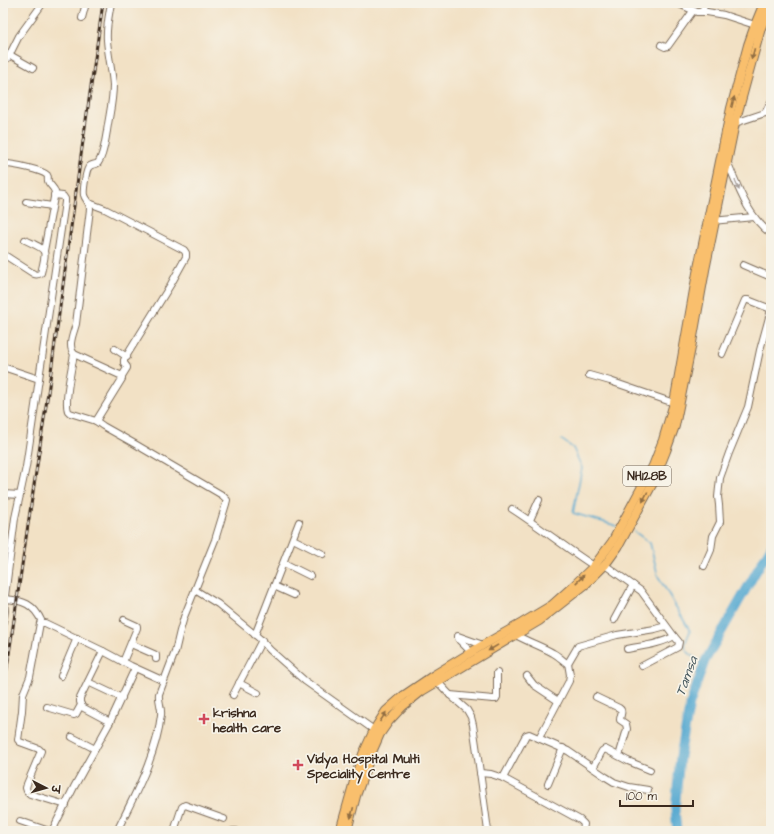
<svg xmlns="http://www.w3.org/2000/svg" width="774" height="834" font-family="'Architects Daughter','Playpen Sans Deva',sans-serif">
	<rect width="100%" height="100%" fill="#f7f3e8"/>
	<filter id="ink" filterUnits="userSpaceOnUse"><feTurbulence type="fractalNoise" baseFrequency=".025" numOctaves="2"/><feDisplacementMap in="SourceGraphic" scale="8" xChannelSelector="R" yChannelSelector="G"/><feConvolveMatrix kernelMatrix="1 2 1 2 8 2 1 2 1" color-interpolation-filters="sRGB"/></filter>
	<filter id="wash" filterUnits="userSpaceOnUse"><feTurbulence type="fractalNoise" baseFrequency=".012" numOctaves="4" result="noise"/><feDisplacementMap in="SourceGraphic" scale="16" xChannelSelector="R" yChannelSelector="G"/><feGaussianBlur stdDeviation="0.9" result="paint"/><feColorMatrix in="noise" values="0 0 0 0 0 0 0 0 0 0 0 0 0 0 0 0 0 1.4 0 .05"/><feComposite in="paint" operator="in"/></filter>
	<g filter="url(#wash)">
		<rect width="100%" height="100%" fill="#f2e1c5"/>
		<g fill="none" stroke-linecap="round" stroke-linejoin="round">
			<g stroke="#54a8d0" stroke-width="1.5">
				<polyline points="562,440 573,448 582,468 573,513 617,526"/>
				<polyline points="635,532 650,543 658,576 690,631 685,644 686,650 703,666"/>
			</g>
			<polyline stroke="#54a8d0" stroke-width="9" points="677,831 675,810 680,756 690,704 705,661 771,546"/>
		</g>
	</g>
	<g filter="url(#ink)">
		<g fill="none" stroke-linecap="round" stroke-linejoin="round">
			<g stroke="#7b6a58" stroke-width="8">
				<g id="minor">
					<polyline points="677,3 697,12 707,12 724,15 755,25"/>
					<polyline points="702,12 705,3"/>
					<polyline points="82,18 86,3"/>
					<polyline points="661,45 665,47 668,46 693,11"/>
					<polyline points="10,55 33,68"/>
					<polyline points="3,58 8,58 19,36 43,3"/>
					<polyline points="765,113 771,102"/>
					<polyline points="735,123 771,111"/>
					<path d="M727 161C739 189 747 215 771 234"/>
					<path d="M6 164C13 164 42 170 47 175 49 178 47 177 48 181 49 185 54 187 55 192L44 251"/>
					<polyline points="26,202 52,206"/>
					<polyline points="89,203 105,209 184,250 186,253 186,257 171,284 124,360 124,363 127,367 127,368 122,376"/>
					<polyline points="712,221 754,217"/>
					<path d="M3 254 34 274C37 275 38 275 41 273 47 248 48 251 25 240"/>
					<polyline points="743,265 771,277"/>
					<polyline points="115,349 127,357"/>
					<path d="M74 354C72 367 64 401 68 411L70 413 96 421 103 426 135 444 222 495 227 500 226 504 215 540 184 617 180 631 175 652 159 694C158 701 162 708 161 715 156 757 135 794 117 831"/>
					<polyline points="722,354 745,300 748,300 771,309"/>
					<polyline points="3,367 39,379"/>
					<polyline points="589,375 610,381 674,403"/>
					<path d="M96 421 122 379V376L74 354C67 346 74 332 76 324L90 209C90 202 85 200 84 195 83 191 86 169 89 167 91 164 95 165 98 163 104 155 105 141 107 131 109 116 113 101 113 85 112 70 108 55 107 40 106 27 109 15 111 3"/>
					<polyline points="3,494 20,495"/>
					<path d="M512 509C540 527 566 548 594 566"/>
					<polyline points="530,520 539,500"/>
					<polyline points="293,539 323,554"/>
					<polyline points="284,563 310,576"/>
					<path d="M605 565 641 591 674 636C662 644 642 646 627 649"/>
					<polyline points="704,566 711,550 713,536 720,522 719,505 718,497 720,478 729,453 743,419 748,407 760,350 771,310"/>
					<polyline points="274,586 294,595"/>
					<polyline points="195,590 218,604 259,638 270,650 305,681 374,730"/>
					<path d="M4 599C23 600 34 604 42 622"/>
					<polyline points="3,602 5,596 15,518 20,495 26,467 65,202 65,199 63,196 54,195"/>
					<polyline points="614,620 633,585"/>
					<polyline points="3,622 5,611 4,601"/>
					<polyline points="255,635 299,522"/>
					<path d="M516 635C528 642 541 646 553 653 559 656 563 661 568 664"/>
					<polyline points="131,644 156,655 156,659"/>
					<polyline points="103,651 80,698 80,702 82,707 110,722"/>
					<polyline points="471,652 460,641 458,638 458,636 483,645"/>
					<polyline points="123,662 137,628 137,626 124,620"/>
					<polyline points="642,666 678,647 679,642 674,636"/>
					<polyline points="61,676 77,638"/>
					<polyline points="527,676 534,685 558,701"/>
					<polyline points="435,679 450,695 467,710 471,717 473,725 481,779 488,831"/>
					<polyline points="88,682 122,698"/>
					<polyline points="239,683 258,693"/>
					<polyline points="233,695 262,640"/>
					<polyline points="450,695 493,699 496,699 497,697 497,673"/>
					<path d="M596 697 619 708C624 711 620 715 620 720L626 724 627 729 619 756"/>
					<polyline points="47,707 74,715 76,714 81,705"/>
					<polyline points="72,737 95,749"/>
					<polyline points="539,738 569,681 570,675 568,663 578,646 617,635 655,629 666,626"/>
					<polyline points="593,768 602,751 605,749 628,761 650,770"/>
					<polyline points="480,773 491,774 503,778 580,820 584,824 583,831"/>
					<polyline points="503,778 525,737 526,735 529,734 568,751 606,777 614,782 629,787 648,790"/>
					<polyline points="548,784 563,748"/>
					<polyline points="66,805 30,794 27,791 26,788 27,784 41,751 39,749 20,742 18,740 22,711 23,694 30,677 40,623 45,623 103,651 131,666 164,681"/>
					<polyline points="20,821 49,831"/>
					<polyline points="52,831 74,787 110,722 135,668"/>
					<polyline points="174,831 182,807 185,805 224,819"/>
					<polyline points="233,831 236,831"/>
				</g>
			</g>
			<g stroke="#7b6a58" stroke-width="10">
				<g id="highway">
					<polyline points="340,831 355,778 363,754 374,730 386,711 403,696 434,675 483,645 522,623 552,605 571,588 594,566 612,542 653,466 663,440 674,403 697,273 731,108 748,45 755,25 764,3"/>
					<polyline points="347,831 356,796 372,752 380,734 389,721 402,707 422,691 539,621 586,584 605,565 618,547 654,481 666,451 675,426 691,348 705,270 735,123 761,28 771,4"/>
				</g>
			</g>
			<use href="#minor" stroke="#fff" stroke-width="6"/>
			<use href="#highway" stroke="#f9bf6d" stroke-width="8"/>
			<g stroke="#3b2a1e" stroke-width="3">
				<polyline id="rail" points="3,695 26,538 49,386 82,148 103,3"/>
			</g>
			<use href="#rail" stroke="#f7f3e8" stroke-width="1.5" stroke-dasharray="4.5" stroke-linecap="butt"/>
		</g>
		<defs><path id="oneway-solid" d="M-6-.8H1V-3.2L6.5 0L1 3.2V.8H-6Z"/></defs>
		<g fill="#906d42">
			<use href="#oneway-solid" transform="translate(753 54) rotate(105)"/>
			<use href="#oneway-solid" transform="translate(733 102) rotate(-76)"/>
			<use href="#oneway-solid" transform="translate(645 497) rotate(117)"/>
			<use href="#oneway-solid" transform="translate(580 579) rotate(-44)"/>
			<use href="#oneway-solid" transform="translate(493 648) rotate(149)"/>
			<use href="#oneway-solid" transform="translate(383 717) rotate(-56)"/>
			<use href="#oneway-solid" transform="translate(352 813) rotate(104)"/>
		</g>
		<use fill="#a79f9a" href="#oneway-solid" transform="translate(737 185) rotate(67)"/>
	</g>
	<g fill="#d1495b" stroke="#f7f3e8" stroke-width="1.5">
		<path d="M202 713h4v4h4v4h-4v4h-4v-4h-4v-4h4z"/>
		<path d="M296 759h4v4h4v4h-4v4h-4v-4h-4v-4h4z"/>
	</g>
	<g text-anchor="middle" stroke-width="3.5" stroke-linejoin="round" paint-order="stroke">
		<rect fill="#f7f3e8" stroke="#73665b" stroke-width="1" x="623" y="466" width="48" height="20" rx="3"/>
		<g font-size="12" font-weight="bold" fill="#3b2a1e">
			<text x="647" y="480">NH128B</text>
		</g>
		<g font-size="13" font-weight="bold" fill="#3b2a1e" stroke="#f7f3e8" text-anchor="start">
			<text x="213" y="717">krishna<tspan x="213" dy="15">health care</tspan></text>
			<text x="307" y="763">Vidya Hospital Multi<tspan x="307" dy="15">Speciality Centre</tspan></text>
		</g>
		<g font-size="14" font-style="italic" fill="#44565c" stroke="#f7f3e8">
			<text transform="translate(686 676) rotate(-70)" y="5">Tamsa</text>
		</g>
	</g>
	<rect width="774" height="834" fill="none" stroke="#f7f3e8" stroke-width="16"/>
	<g transform="translate(46 788) rotate(96)" stroke="#f7f3e8" stroke-width="3" paint-order="stroke">
	<path d="M0-3L7 15L0 10L-7 15Z" fill="#3b2a1e"/>
	<text y="-6" font-size="11" font-weight="bold" text-anchor="middle" fill="#3b2a1e">उ</text>
	</g>
	<path d="M620 800v6h73v-6" fill="none" stroke="#3b2a1e" stroke-width="2"/>
	<text x="626" y="800" font-size="12" fill="#3b2a1e" stroke="#f7f3e8" stroke-width="3" paint-order="stroke">100 m</text>
</svg>
